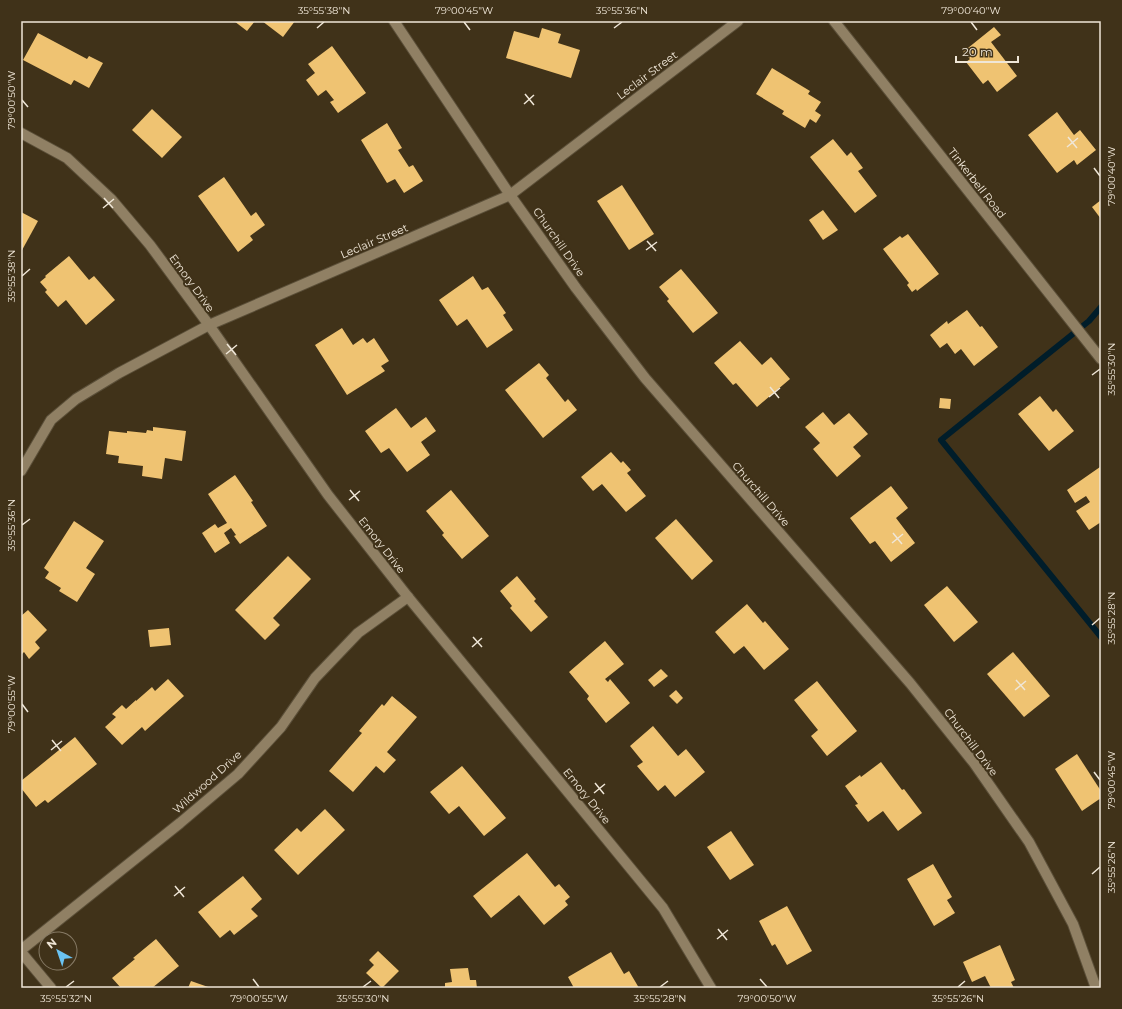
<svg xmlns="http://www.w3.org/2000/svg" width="1122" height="1009" font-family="Montserrat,sans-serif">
	<rect width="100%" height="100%" fill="#403219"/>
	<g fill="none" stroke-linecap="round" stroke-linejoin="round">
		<polyline stroke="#001d2a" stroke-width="6" points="1101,307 1089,321 941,440 1101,637"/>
	</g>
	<g fill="#efc372">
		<polygon points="234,21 255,21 247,31"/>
		<polygon points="262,21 295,21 283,37"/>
		<polygon points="994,27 1001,35 991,42 1017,76 997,92 988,80 983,84 966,62 970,59 963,52"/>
		<polygon points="542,28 561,34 558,43 580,50 571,78 506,58 514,31 539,38"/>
		<polygon points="38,33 87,59 89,56 103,63 89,88 74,80 71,85 23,60"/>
		<polygon points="332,46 366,93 338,113 330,102 334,100 326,90 318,96 306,80 315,73 308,64"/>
		<polygon points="772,68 810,91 808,94 821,102 815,111 821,115 816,123 810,119 805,128 782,114 784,111 756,94"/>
		<polygon points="152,109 182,137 162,158 132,130"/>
		<polygon points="1057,112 1074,135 1080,130 1096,150 1077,165 1074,160 1057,173 1028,135"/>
		<polygon points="387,123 402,148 398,150 409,167 413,165 423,181 404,193 395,179 387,183 361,140"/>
		<polygon points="833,139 847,156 851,152 863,168 858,171 877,196 855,213 810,157"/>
		<polygon points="224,177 251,216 256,212 265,225 250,236 253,240 238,252 198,196"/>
		<polygon points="622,185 654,234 629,250 597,201"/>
		<polygon points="1101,200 1101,219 1092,207"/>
		<polygon points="823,210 838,230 823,240 809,220"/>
		<polygon points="21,212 38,221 21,252"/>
		<polygon points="908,234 939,274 917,291 916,289 912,292 907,285 909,283 883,249 900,236 902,238"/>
		<polygon points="69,256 89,280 94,276 115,300 86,325 66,300 58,307 45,292 47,290 40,282 46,277 45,276"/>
		<polygon points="681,269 718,313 693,333 667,301 669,299 659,287"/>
		<polygon points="473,276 482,290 488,287 506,313 503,315 513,330 487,348 467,319 457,326 439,300"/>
		<polygon points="967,310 980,327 982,326 998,347 974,366 961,349 955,354 947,343 940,348 930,335 947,321 948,324"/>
		<polygon points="342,328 353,345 363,338 367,343 374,338 389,361 381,366 385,371 347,395 315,345"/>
		<polygon points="740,341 762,365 771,357 790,379 757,407 736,383 733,385 714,363"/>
		<polygon points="539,363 549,375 546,378 565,402 568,399 577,410 543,438 505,390"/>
		<polygon points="1040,396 1053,412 1056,409 1074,431 1049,451 1018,414"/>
		<polygon points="940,398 951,399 950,409 939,408"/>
		<polygon points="396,408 411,428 426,417 436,431 421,442 430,455 407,472 389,448 381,453 365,431"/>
		<polygon points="823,412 834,425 849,413 868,434 853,447 861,456 837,477 813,449 820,443 805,427"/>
		<polygon points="153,427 186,431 182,461 165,458 162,479 142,476 143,466 118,463 119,456 106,454 109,431 127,433 127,431 146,433 147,430 153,431"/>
		<polygon points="611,452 621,463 623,461 631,470 627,473 646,496 626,512 602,484 593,491 581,477"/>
		<polygon points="1100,467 1101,522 1089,530 1076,511 1090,502 1086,496 1075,503 1067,490"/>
		<polygon points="235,475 253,501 251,502 267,526 240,544 234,536 236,535 231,528 224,533 230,543 215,553 202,533 215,524 218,528 227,523 208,494"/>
		<polygon points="891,486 908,508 896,518 915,543 891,562 875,541 870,544 850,518"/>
		<polygon points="451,490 489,536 462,559 442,535 444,533 426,511"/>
		<polygon points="676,519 713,561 692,580 655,538"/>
		<polygon points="74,521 104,541 86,568 95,574 77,602 59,591 61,588 45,578 49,572 44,568"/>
		<polygon points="288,556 311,579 273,618 280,625 265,640 235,610"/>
		<polygon points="517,576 536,599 534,601 548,617 531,632 510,608 512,606 500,591"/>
		<polygon points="947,586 978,622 954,642 924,605"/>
		<polygon points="747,604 763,623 765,621 789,649 764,670 744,646 734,654 715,632"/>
		<polygon points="28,610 47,630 35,642 40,648 29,659 24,652 21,655 21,616"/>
		<polygon points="169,628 171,645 150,647 148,630"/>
		<polygon points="605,641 624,664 605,679 608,682 610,679 630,703 606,723 587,699 589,696 569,672"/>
		<polygon points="1013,652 1050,696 1024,717 987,674"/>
		<polygon points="661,669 668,676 654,687 648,680"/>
		<polygon points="168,679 184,696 145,731 142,727 122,745 105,727 116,717 112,714 122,705 126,709 136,700 136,701 152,687 155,691"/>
		<polygon points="817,681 857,731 827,756 811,736 818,730 794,700"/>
		<polygon points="676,690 683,698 677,704 669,696"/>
		<polygon points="392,696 417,717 387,752 396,760 384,773 376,766 353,792 329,771 362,733 359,731 382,704 384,706"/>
		<polygon points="653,726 678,756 686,749 705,772 675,797 665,785 658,791 637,766 643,762 630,746"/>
		<polygon points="75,737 97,764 48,803 45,800 36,807 21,788 21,781"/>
		<polygon points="1077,754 1101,791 1101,798 1082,811 1055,769"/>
		<polygon points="881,762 902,790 904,789 922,813 898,831 883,811 868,822 855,805 858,804 845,786 860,775 861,777"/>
		<polygon points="462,766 506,818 484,836 459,806 449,814 430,792"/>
		<polygon points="325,809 345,830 298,875 274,850 297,828 301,832"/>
		<polygon points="731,831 754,865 730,880 707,847"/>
		<polygon points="527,853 555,887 559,884 570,897 565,901 568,905 544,925 519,895 491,918 473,896"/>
		<polygon points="933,864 952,897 947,900 955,913 934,926 907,879"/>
		<polygon points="243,876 262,899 251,909 258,916 234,935 230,930 220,938 198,912"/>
		<polygon points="787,906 812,951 787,965 775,944 772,946 759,921"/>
		<polygon points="156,939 179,966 152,988 121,988 112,978 135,959 133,958"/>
		<polygon points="1000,945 1015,980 1011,982 1014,988 991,988 985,976 972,982 963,962"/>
		<polygon points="378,951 399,971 382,988 366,973 374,965 369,960"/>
		<polygon points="611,952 624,974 629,971 639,988 574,988 568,977"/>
		<polygon points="468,968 470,980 476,980 477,988 445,988 445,983 452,982 450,969"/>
		<polygon points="191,981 211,988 188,988"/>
	</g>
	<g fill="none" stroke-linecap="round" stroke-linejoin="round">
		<g stroke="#5b4f39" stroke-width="12">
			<g id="minor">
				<polyline points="394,21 510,195 576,288 645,378 910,683 974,763 1029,842 1073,924 1096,988"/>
				<polyline points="834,21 1101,359"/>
				<polyline points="21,133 67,158 112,200 150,245 209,325 328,495 408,597 663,908 711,988"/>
				<polyline points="21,471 51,420 76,399 119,373 209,325 510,195 738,21"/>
				<polyline points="21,950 180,823 238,774 281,727 315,678 358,633 408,597"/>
				<polyline points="21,952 51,988"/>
			</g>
		</g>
		<use href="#minor" stroke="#908064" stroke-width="10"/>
	</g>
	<path fill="none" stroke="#efe6d7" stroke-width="1.5" d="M464 22 470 30M971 22 977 30M317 28 324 22M614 28 622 22M525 94 534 105M22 100 28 107M524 104 534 95M1068 137 1077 148M1067 147 1078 138M1094 168 1100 176M104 198 113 208M103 208 114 199M647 241 656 251M646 250 657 242M22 276 30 269M227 344 236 355M226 354 237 345M1092 375 1100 369M770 387 779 398M769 397 780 388M350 490 359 501M349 500 360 491M22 525 30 519M893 533 902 544M892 543 903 534M1092 625 1100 618M473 637 482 647M472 647 482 638M1016 680 1025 690M1015 690 1026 681M22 704 28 712M52 740 61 751M51 750 62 741M1094 772 1100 780M595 783 604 794M594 793 605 784M1092 874 1100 867M175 886 184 897M174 896 185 887M718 929 727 940M717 939 728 930M253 979 259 987M760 979 767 987M66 987 74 981M363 987 371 981M660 987 668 981M958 987 965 981"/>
	<g text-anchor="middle" stroke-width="4" stroke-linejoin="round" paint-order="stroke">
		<g font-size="11" fill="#efe6d7" stroke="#403219">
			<text transform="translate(647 75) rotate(-37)" y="4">Leclair Street</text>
			<text transform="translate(977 183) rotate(52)" y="4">Tinkerbell Road</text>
			<text transform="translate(374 241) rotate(-23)" y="4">Leclair Street</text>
			<text transform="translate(559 242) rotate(55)" y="4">Churchill Drive</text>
			<text transform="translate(192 283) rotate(54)" y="4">Emory Drive</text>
			<text transform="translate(761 494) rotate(49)" y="4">Churchill Drive</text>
			<text transform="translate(382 545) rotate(52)" y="4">Emory Drive</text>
			<text transform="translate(971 742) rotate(53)" y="4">Churchill Drive</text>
			<text transform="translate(207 782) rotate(-42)" y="4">Wildwood Drive</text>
			<text transform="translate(587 796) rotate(51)" y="4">Emory Drive</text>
		</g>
	</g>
	<rect width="1122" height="1009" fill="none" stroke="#403219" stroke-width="44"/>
	<g transform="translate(58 951) rotate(320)"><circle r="19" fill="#403219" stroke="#867a65"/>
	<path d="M0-3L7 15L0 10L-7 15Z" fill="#6ac3f2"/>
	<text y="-6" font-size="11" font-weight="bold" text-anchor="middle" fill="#efe6d7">N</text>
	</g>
	<path d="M956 56v6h62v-6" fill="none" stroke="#efe6d7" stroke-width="2"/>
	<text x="962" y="56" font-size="12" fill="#efe6d7" stroke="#403219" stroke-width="3" paint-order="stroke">20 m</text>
	<rect x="22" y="22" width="1078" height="965" fill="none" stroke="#efe6d7" stroke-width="1.5"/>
	<g font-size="10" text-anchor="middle" fill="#efe6d7">
		<text x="324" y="14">35°55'38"N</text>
		<text x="464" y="14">79°00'45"W</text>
		<text x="622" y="14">35°55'36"N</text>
		<text x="971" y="14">79°00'40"W</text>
		<text transform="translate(11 100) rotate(-90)" y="4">79°00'50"W</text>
		<text transform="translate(1111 176) rotate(-90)" y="4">79°00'40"W</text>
		<text transform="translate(11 276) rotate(-90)" y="4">35°55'38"N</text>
		<text transform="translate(1111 369) rotate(-90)" y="4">35°55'30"N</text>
		<text transform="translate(11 525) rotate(-90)" y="4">35°55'36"N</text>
		<text transform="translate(1111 618) rotate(-90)" y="4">35°55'28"N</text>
		<text transform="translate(11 704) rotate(-90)" y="4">79°00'55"W</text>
		<text transform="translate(1111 780) rotate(-90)" y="4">79°00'45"W</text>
		<text transform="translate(1111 867) rotate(-90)" y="4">35°55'26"N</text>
		<text x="66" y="1002">35°55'32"N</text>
		<text x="259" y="1002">79°00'55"W</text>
		<text x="363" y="1002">35°55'30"N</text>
		<text x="660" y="1002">35°55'28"N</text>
		<text x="767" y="1002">79°00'50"W</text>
		<text x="958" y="1002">35°55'26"N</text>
	</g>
</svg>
